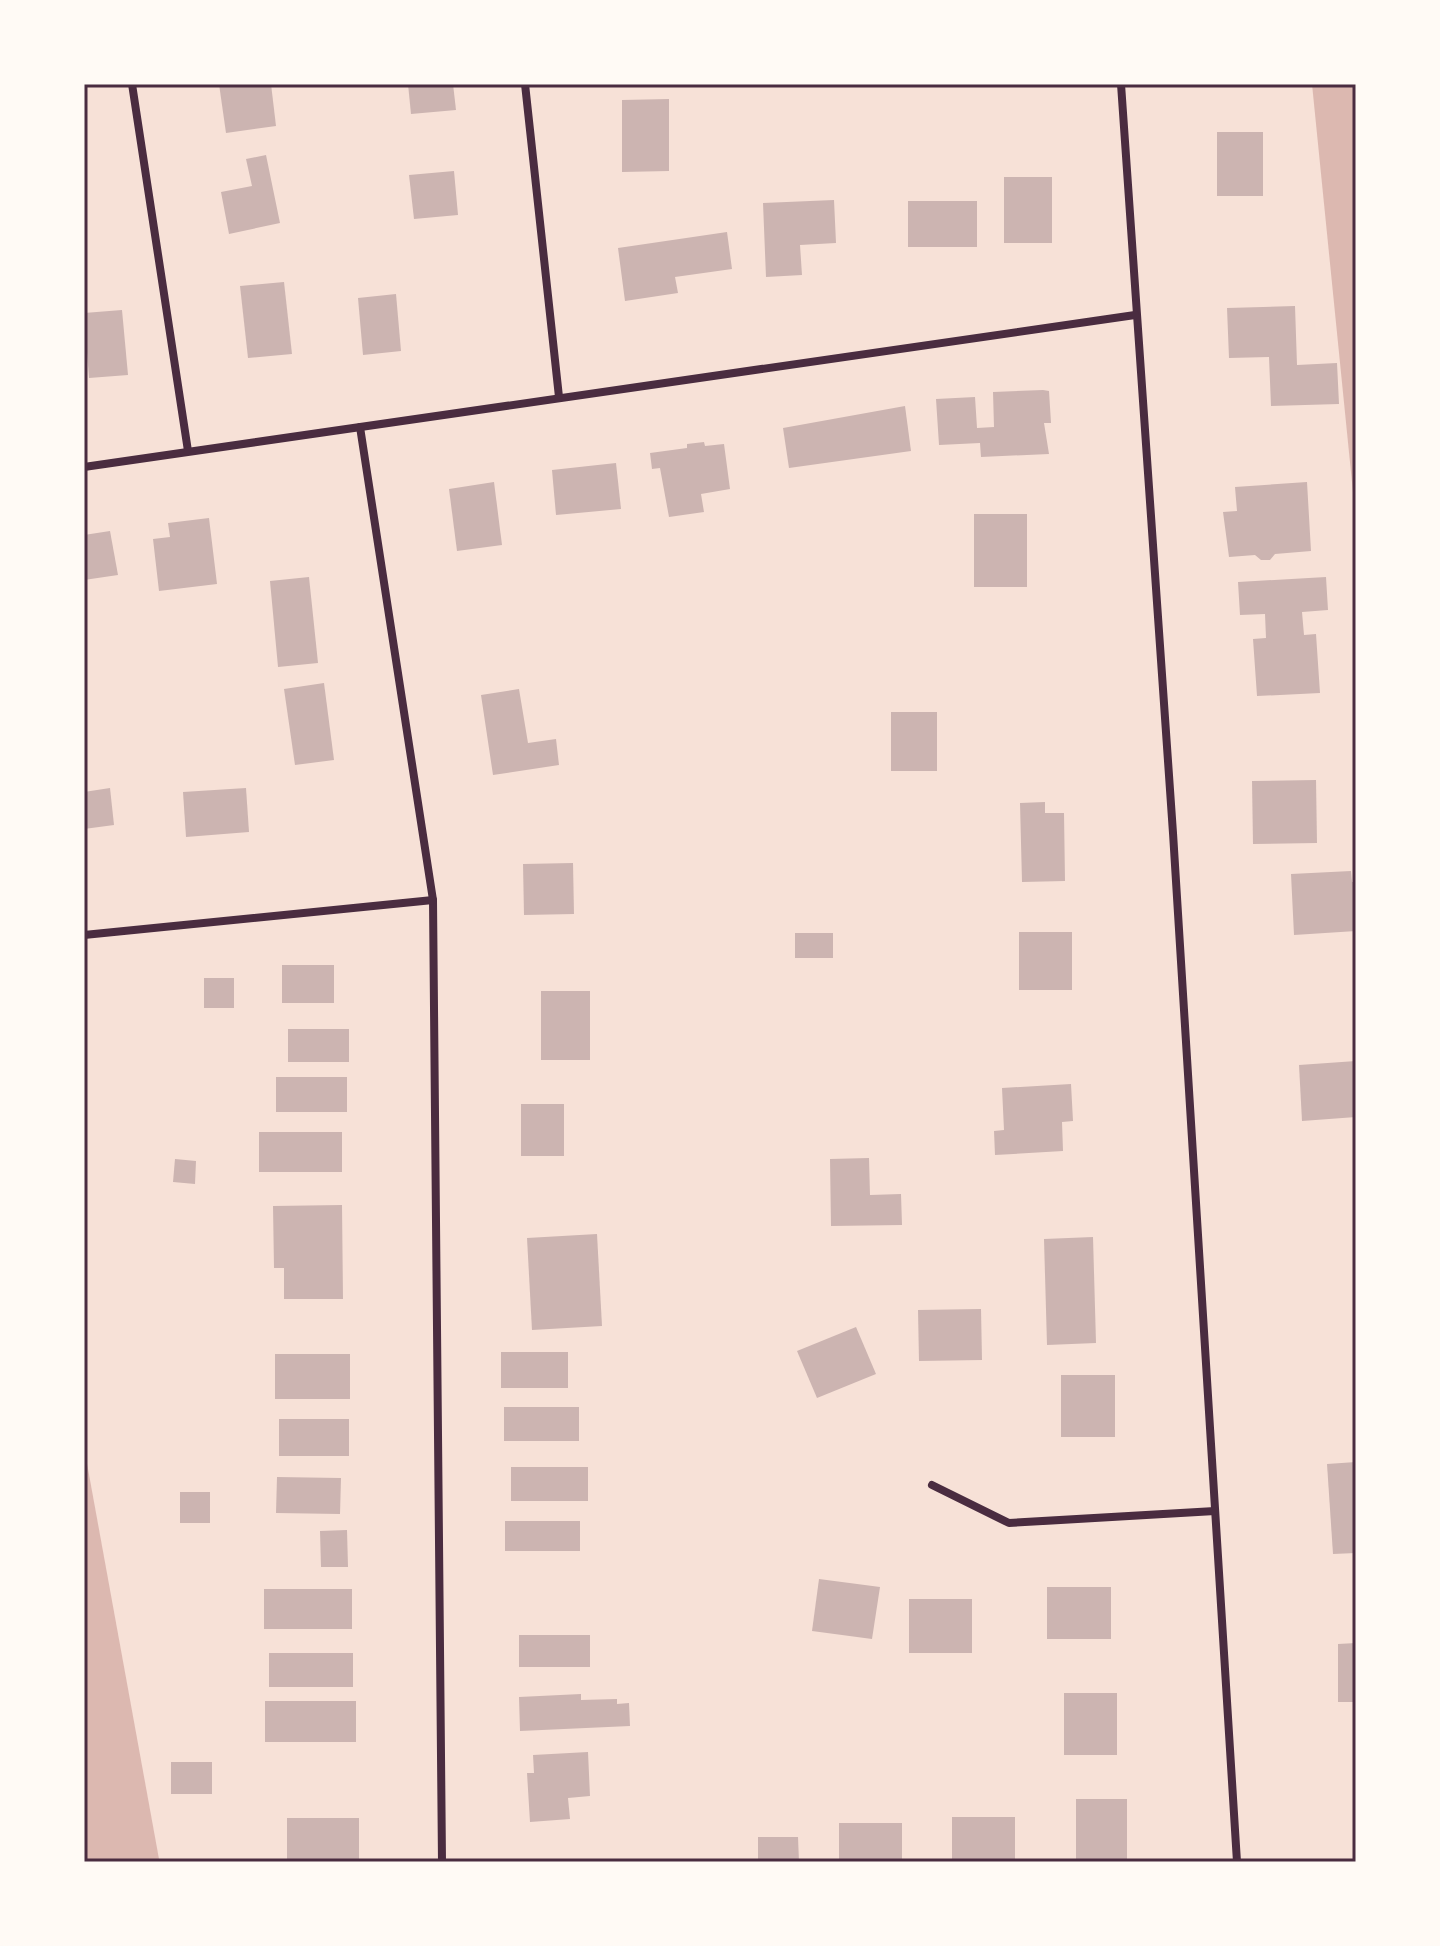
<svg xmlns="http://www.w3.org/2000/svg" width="1440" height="1946" font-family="'Work Sans',sans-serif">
	<rect width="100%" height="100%" fill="#f7e1d7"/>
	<g fill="#dcb8b0">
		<polygon points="1312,84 1356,84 1356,522 1313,94"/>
		<polygon points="84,1447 159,1859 158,1862 84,1862"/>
	</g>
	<g fill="#ccb4b1">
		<polygon points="219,84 271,84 276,126 226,133"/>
		<polygon points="408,84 453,84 456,110 411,114"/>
		<polygon points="669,99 669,171 622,172 622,100"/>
		<rect x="1217" y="132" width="46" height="64"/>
		<polygon points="266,155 280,223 229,234 221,192 252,186 246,159"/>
		<polygon points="454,171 458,215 414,219 409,175"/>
		<rect x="1004" y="177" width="48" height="66"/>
		<polygon points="834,200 836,243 800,245 802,275 766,277 763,203"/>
		<rect x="908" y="201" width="69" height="46"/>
		<polygon points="727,232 732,269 675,277 678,293 625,301 618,248"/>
		<polygon points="284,282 292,354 248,358 240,286"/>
		<polygon points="396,294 401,351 363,355 358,298"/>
		<polygon points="1295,306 1297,365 1337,363 1339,404 1271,406 1269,357 1229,358 1227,308"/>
		<polygon points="122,310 128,375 89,378 84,313"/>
		<polygon points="1043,390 1049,391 1051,423 1044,423 1049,454 981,457 980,443 939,445 936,399 975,397 977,428 994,427 993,392"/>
		<polygon points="905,406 911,451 789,468 783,428"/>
		<polygon points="704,442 705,446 724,444 730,489 701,494 704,512 669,517 660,468 652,469 650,453 687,448 687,444"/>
		<polygon points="616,463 621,509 556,515 552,470"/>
		<polygon points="494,482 502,545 457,551 449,489"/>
		<polygon points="1307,482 1311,551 1275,554 1270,560 1261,560 1255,555 1229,557 1223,512 1237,511 1235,487"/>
		<rect x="974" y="514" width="53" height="73"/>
		<polygon points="209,518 217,584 159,591 153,539 170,537 168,523"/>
		<polygon points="110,531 118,575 84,580 84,535"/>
		<polygon points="309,577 318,663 278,667 270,581"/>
		<polygon points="1326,577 1328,610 1302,612 1304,635 1316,634 1320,693 1257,696 1253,639 1266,638 1265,614 1240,615 1238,582"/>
		<polygon points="324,683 334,760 295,765 284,689"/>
		<polygon points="519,689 528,743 556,739 559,765 493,775 481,695"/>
		<rect x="891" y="712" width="46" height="59"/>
		<polygon points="1316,780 1317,843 1253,844 1252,781"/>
		<polygon points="110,788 114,825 84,829 84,792"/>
		<polygon points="246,788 249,832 186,837 183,792"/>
		<polygon points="1045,802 1045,813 1064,813 1065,881 1022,882 1020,803"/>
		<polygon points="573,863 574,914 524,915 523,864"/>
		<polygon points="1351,871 1352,882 1356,882 1356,931 1294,935 1291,874"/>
		<rect x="1019" y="932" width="53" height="58"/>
		<rect x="795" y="933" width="38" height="25"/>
		<rect x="282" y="965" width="52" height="38"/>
		<rect x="204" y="978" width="30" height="30"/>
		<rect x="541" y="991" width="49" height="69"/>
		<rect x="288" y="1029" width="61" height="33"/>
		<polygon points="1356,1061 1356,1117 1302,1121 1299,1065"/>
		<rect x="276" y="1077" width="71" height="35"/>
		<polygon points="1071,1084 1073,1121 1062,1122 1063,1151 995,1155 994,1131 1004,1130 1002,1088"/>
		<rect x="521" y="1104" width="43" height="52"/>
		<rect x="259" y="1132" width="83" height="40"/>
		<polygon points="869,1158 870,1195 901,1194 902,1225 831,1226 830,1159"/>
		<polygon points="175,1159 196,1161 195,1184 173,1182"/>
		<polygon points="342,1205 343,1299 284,1299 284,1268 274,1268 273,1206"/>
		<polygon points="597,1234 602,1326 532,1330 527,1238"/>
		<polygon points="1093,1237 1096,1343 1047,1345 1044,1239"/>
		<polygon points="981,1309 982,1360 919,1361 918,1310"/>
		<polygon points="856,1327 876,1374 817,1398 797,1351"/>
		<rect x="501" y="1352" width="67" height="36"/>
		<rect x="275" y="1354" width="75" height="45"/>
		<rect x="1061" y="1375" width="54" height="62"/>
		<rect x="504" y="1407" width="75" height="34"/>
		<rect x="279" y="1419" width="70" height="37"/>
		<polygon points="1356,1462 1356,1553 1333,1554 1327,1464"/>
		<rect x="511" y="1467" width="77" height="34"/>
		<polygon points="277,1477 341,1478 340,1514 276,1513"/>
		<rect x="180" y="1492" width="30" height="31"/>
		<rect x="505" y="1521" width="75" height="30"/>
		<polygon points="347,1530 348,1567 321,1567 320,1531"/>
		<polygon points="819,1579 880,1587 872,1639 812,1631"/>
		<rect x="1047" y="1587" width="64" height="52"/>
		<rect x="264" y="1589" width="88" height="40"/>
		<rect x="909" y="1599" width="63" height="54"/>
		<rect x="519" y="1635" width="71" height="32"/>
		<polygon points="1356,1643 1356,1702 1338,1702 1338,1644"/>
		<rect x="269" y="1653" width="84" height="34"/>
		<rect x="1064" y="1693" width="53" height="62"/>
		<polygon points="581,1694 581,1700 617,1699 617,1704 629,1703 630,1726 520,1731 519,1697"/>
		<rect x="265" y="1701" width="91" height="41"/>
		<polygon points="588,1752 590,1796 568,1798 570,1819 530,1822 527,1773 534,1773 533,1755"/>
		<rect x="171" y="1762" width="41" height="32"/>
		<rect x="1076" y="1799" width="51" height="62"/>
		<rect x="952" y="1817" width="63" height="45"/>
		<rect x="287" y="1818" width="72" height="44"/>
		<rect x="839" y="1823" width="63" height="39"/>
		<polygon points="758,1837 798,1837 799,1862 758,1862"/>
	</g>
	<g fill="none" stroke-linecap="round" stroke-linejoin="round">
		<g stroke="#4a2c40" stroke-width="8">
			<polyline points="132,84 188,451"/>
			<polyline points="525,84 559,397"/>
			<polyline points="1121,84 1173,833 1237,1862"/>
			<polyline points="360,427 433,900 442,1862"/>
			<polyline points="84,467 1135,315"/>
			<polyline points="84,935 433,900"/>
			<polyline points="932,1485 1009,1523 1215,1511"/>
		</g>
	</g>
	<rect width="1440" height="1946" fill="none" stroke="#fffaf5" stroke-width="172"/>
	<rect x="86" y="86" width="1268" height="1774" fill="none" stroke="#4a2c40" stroke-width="3"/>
</svg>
